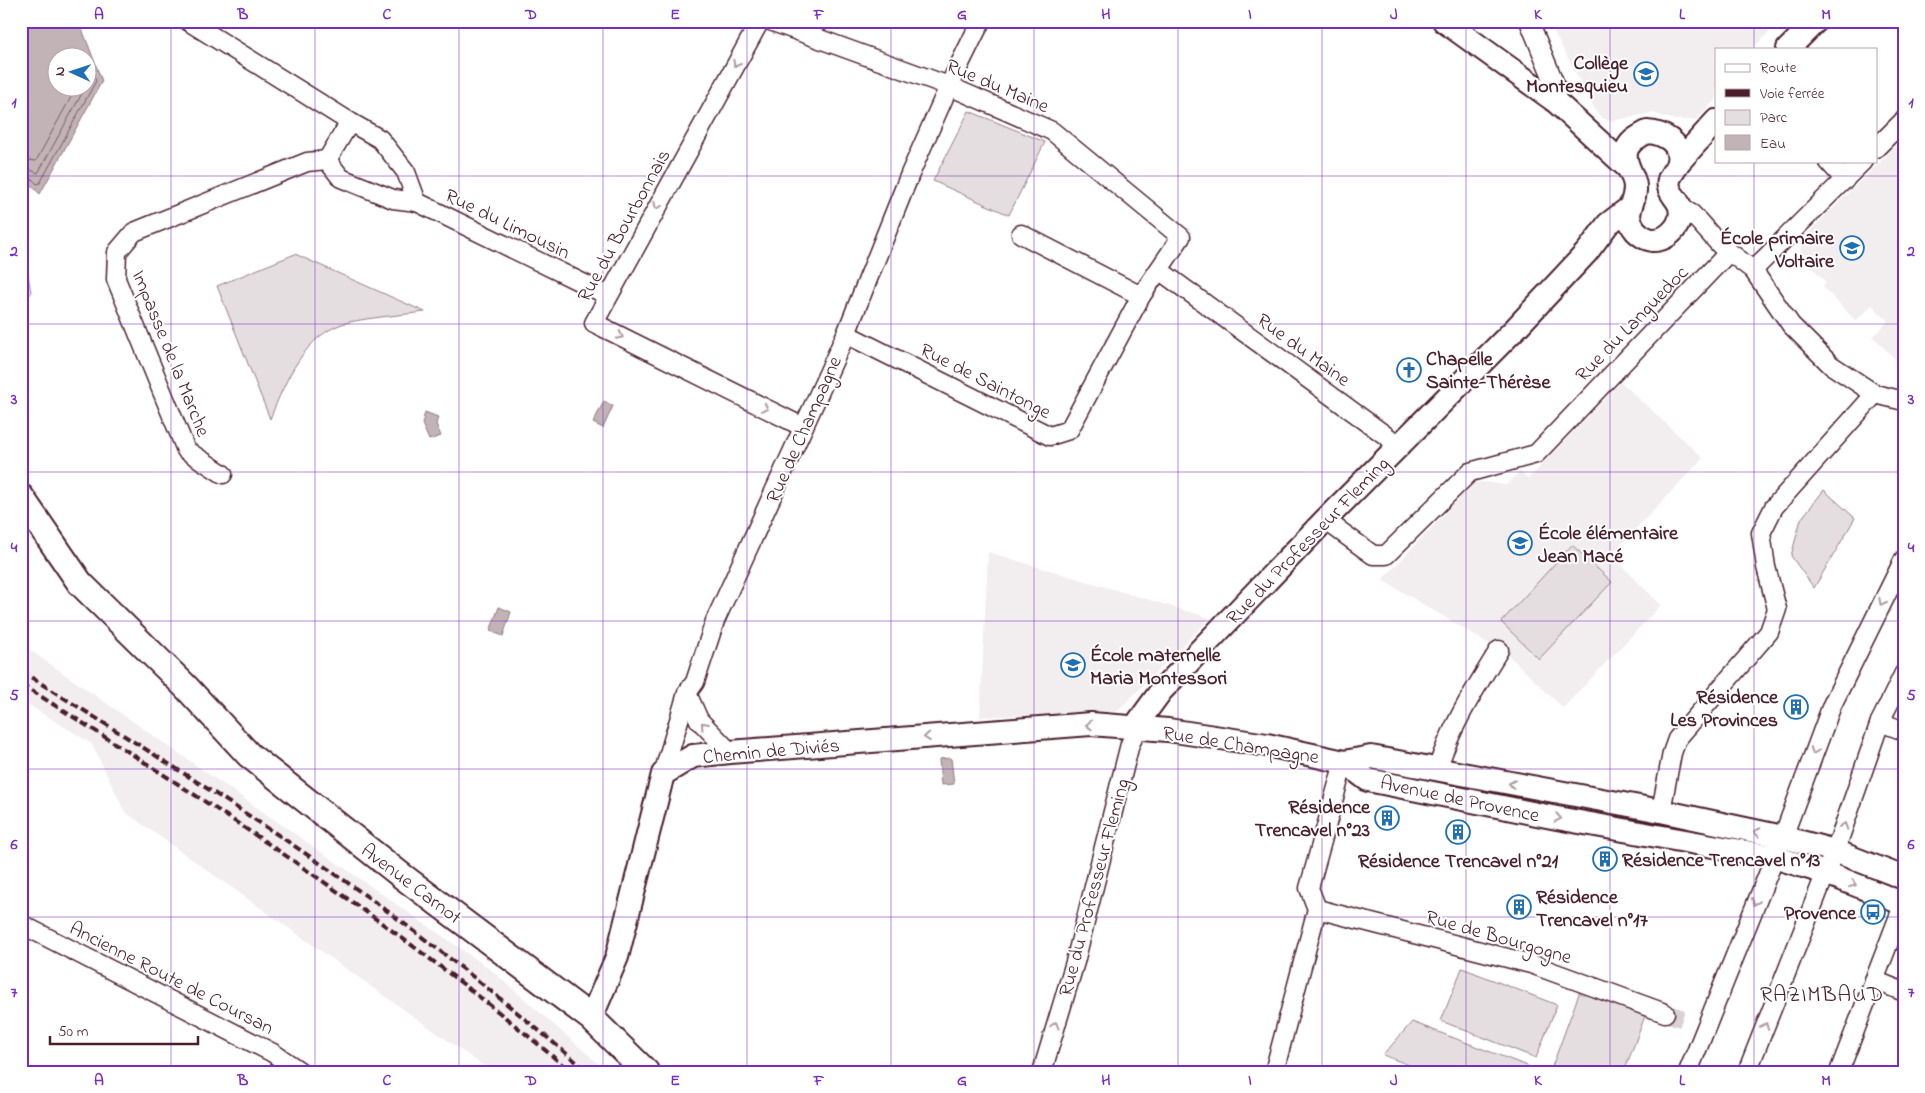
<svg xmlns="http://www.w3.org/2000/svg" width="1925" height="1093" font-family="'Indie Flower',sans-serif">
	<rect width="100%" height="100%" fill="#fff"/>
	<filter id="ink" filterUnits="userSpaceOnUse"><feTurbulence type="fractalNoise" baseFrequency=".02" numOctaves="2"/><feDisplacementMap in="SourceGraphic" scale="10" xChannelSelector="R" yChannelSelector="G"/><feConvolveMatrix kernelMatrix="1 2 1 2 8 2 1 2 1" color-interpolation-filters="sRGB"/></filter>
	<g filter="url(#ink)">
		<g fill="#f2eeef">
			<polygon points="1561,21 1780,21 1752,49 1716,49 1716,100 1695,120 1675,120 1652,113 1611,121 1602,118 1596,112 1554,32"/>
			<polygon points="1904,138 1904,368 1873,337 1888,321 1872,305 1856,321 1823,287 1826,282 1800,255 1801,240"/>
			<polygon points="1621,382 1703,458 1611,555 1661,605 1563,708 1508,655 1382,580 1474,483 1485,482 1506,485 1520,471 1528,479"/>
			<polygon points="988,552 1210,618 1118,711 980,717"/>
			<polygon points="21,644 490,969 608,1072 492,1072 125,812 92,744 21,700"/>
		</g>
		<g fill="#e5dee0" stroke="#987e86">
			<polygon points="969,111 1045,142 1009,215 933,181"/>
			<polygon points="21,229 31,293 21,307"/>
			<path d="M295 254 425 312C400 315 374 317 349 322 305 332 285 382 270 419L217 286Z"/>
			<polygon points="1824,490 1855,518 1814,588 1791,556 1801,519"/>
			<polygon points="1572,545 1612,582 1539,659 1501,622"/>
			<polygon points="1462,968 1557,1005 1536,1058 1441,1021"/>
			<polygon points="1580,991 1645,1016 1624,1072 1550,1072"/>
			<polygon points="1412,1022 1530,1067 1528,1072 1427,1072 1383,1055"/>
		</g>
		<g fill="#c1b3b6" stroke="#91787e" fill-rule="evenodd">
			<path d="M21 21H79L102 81 40 194 21 176ZM58 58H88V88H58Z"/>
			<polygon points="604,401 613,406 603,428 593,423"/>
			<polygon points="425,412 438,417 436,424 441,436 429,440 422,424"/>
			<polygon points="499,607 511,612 503,636 490,631"/>
			<polygon points="951,758 954,784 941,785 939,759"/>
		</g>
		<g fill="none" stroke-linecap="round" stroke-linejoin="round">
			<g stroke="#7a5a63" stroke-width="1">
				<polyline points="21,159 36,161 76,88"/>
				<polyline points="21,166 38,173 85,88"/>
				<polyline points="21,172 26,173 37,184 40,183 96,81 88,58"/>
			</g>
			<polyline stroke="#dbd2d5" stroke-width="18" stroke-dasharray="18 9" stroke-linecap="butt" points="1665,1013 1690,1021"/>
			<g stroke="#4a1f2b" stroke-width="21">
				<g id="minor">
					<polyline points="188,21 350,122"/>
					<polyline points="760,21 594,323 803,427"/>
					<polyline points="770,21 949,86 1052,131 1181,237 1141,296 1069,430 1050,436 846,334"/>
					<polyline points="1529,21 1557,89 1555,101"/>
					<polygon points="350,122 380,139 406,172 417,202 393,199 341,178 327,160"/>
					<polyline points="1876,148 1904,120"/>
					<polyline points="1828,161 1845,180"/>
					<polyline points="417,202 607,295"/>
					<polyline points="1680,207 1692,214 1720,245 1753,270 1791,325 1831,365 1875,394 1904,401"/>
					<polyline points="1021,234 1141,296"/>
					<polyline points="1159,270 1400,446"/>
					<polyline points="1753,270 1863,161"/>
					<polyline points="223,474 186,450 116,279 117,252 134,232 307,162 327,160"/>
					<polyline points="1325,520 1373,555 1386,555 1470,472 1536,454 1729,252"/>
					<polyline points="687,693 699,720 730,752"/>
					<polyline points="1880,722 1904,731"/>
					<path d="M1437 770C1451 726 1475 689 1499 650"/>
					<polyline points="663,774 687,693 695,682 715,621 846,334 910,174 949,86 981,21"/>
					<polyline points="1661,811 1672,753 1677,739 1769,632 1777,609 1766,567 1761,533 1774,507 1875,394"/>
					<polyline points="1317,909 1531,964 1665,1013"/>
					<polyline points="21,924 273,1053 301,1072"/>
					<polyline points="1874,980 1904,992"/>
					<polyline points="1042,1072 1075,962 1130,744 1138,728"/>
					<polyline points="1274,1072 1317,909 1309,888 1344,762"/>
					<polyline points="1688,1072 1783,837 1832,705 1904,559"/>
					<polyline points="1747,1072 1840,837 1880,722 1904,673"/>
					<polyline points="1839,1072 1904,903"/>
				</g>
			</g>
			<g stroke="#4a1f2b" stroke-width="26">
				<g id="tertiary">
					<polyline points="1444,21 1555,101 1628,168"/>
					<polyline points="1788,49 1816,21"/>
					<path d="M1647 132C1663 133 1682 142 1678 162 1676 171 1666 177 1669 187 1670 194 1678 199 1680 207 1684 223 1669 241 1652 240 1646 239 1640 235 1636 231 1619 211 1640 201 1634 181 1631 171 1624 163 1626 152 1629 141 1638 137 1647 132Z"/>
					<polyline points="1678,163 1716,121"/>
					<polyline points="1138,728 1139,721 1161,691 1325,520 1515,329 1587,252 1608,224 1629,208"/>
					<polyline points="1344,762 1371,757 1661,811 1783,837 1835,851 1904,878"/>
					<polyline points="591,1018 617,957 663,774 693,756 730,752 1091,724 1168,730 1267,745 1344,762 1368,780 1557,818 1774,857 1826,873 1904,904"/>
				</g>
			</g>
			<g stroke="#4a1f2b" stroke-width="29">
				<polyline id="secondary" points="21,497 80,583 186,687 249,755 402,876 591,1018 646,1072"/>
			</g>
			<use href="#minor" stroke="#fff" stroke-width="18"/>
			<use href="#tertiary" stroke="#fff" stroke-width="22"/>
			<use href="#secondary" stroke="#fff" stroke-width="25"/>
			<g stroke="#4a1f2b" stroke-width="4" stroke-dasharray="8 4" stroke-linecap="butt">
				<path d="M21 671C147 750 274 828 394 916 460 965 525 1018 588 1072"/>
				<path d="M21 684C212 804 400 925 571 1072"/>
			</g>
		</g>
		<defs><path id="oneway-chevron" d="M-2-3.5L2.5 0L-2 3.5" fill="none" stroke-width="1.6" stroke-linecap="round" stroke-linejoin="round" transform="scale(1.25)"/></defs>
		<g stroke="#ae9aa0">
			<use href="#oneway-chevron" transform="translate(736 64) rotate(119)"/>
			<use href="#oneway-chevron" transform="translate(657 206) rotate(119)"/>
			<use href="#oneway-chevron" transform="translate(620 336) rotate(26)"/>
			<use href="#oneway-chevron" transform="translate(765 408) rotate(26)"/>
			<use href="#oneway-chevron" transform="translate(1882 602) rotate(117)"/>
			<use href="#oneway-chevron" transform="translate(704 725) rotate(-132)"/>
			<use href="#oneway-chevron" transform="translate(1089 725) rotate(179)"/>
			<use href="#oneway-chevron" transform="translate(927 737) rotate(176)"/>
			<use href="#oneway-chevron" transform="translate(1814 751) rotate(111)"/>
			<use href="#oneway-chevron" transform="translate(1512 784) rotate(-169)"/>
			<use href="#oneway-chevron" transform="translate(1558 818) rotate(10)"/>
			<use href="#oneway-chevron" transform="translate(1844 826) rotate(-71)"/>
			<use href="#oneway-chevron" transform="translate(1757 832) rotate(-168)"/>
			<use href="#oneway-chevron" transform="translate(1853 884) rotate(22)"/>
			<use href="#oneway-chevron" transform="translate(1755 902) rotate(112)"/>
			<use href="#oneway-chevron" transform="translate(1055 1025) rotate(-75)"/>
			<use href="#oneway-chevron" transform="translate(1765 1026) rotate(-68)"/>
		</g>
	</g>
	<path fill="none" stroke="#7b2cbf" stroke-width="1" stroke-opacity="0.55" d="M171 21V1072M315 21V1072M459 21V1072M603 21V1072M747 21V1072M891 21V1072M1034 21V1072M1178 21V1072M1322 21V1072M1466 21V1072M1610 21V1072M1754 21V49M1754 161V1072M21 176H1904M21 324H1904M21 472H1904M21 621H1904M21 769H1904M21 917H1904"/>
	<defs>
		<g id="school-ring" transform="scale(1.25)"><circle r="9.5" fill="#fff" stroke="#1f6fb2" stroke-width="1.5"/><path d="M0-5L7-2L0 1L-7-2ZM-4 1L0 2.5L4 1V4Q0 6-4 4Z" fill="#1f6fb2"/></g>
		<g id="church-ring" transform="scale(1.25)"><circle r="9.5" fill="#fff" stroke="#1f6fb2" stroke-width="1.5"/><path d="M-1.2-6h2.4v3.5h3.3v2.4h-3.3V6h-2.4V-.1h-3.3v-2.4h3.3Z" fill="#1f6fb2"/></g>
		<g id="building-ring" transform="scale(1.25)"><circle r="9.5" fill="#fff" stroke="#1f6fb2" stroke-width="1.5"/><path d="M-4-6H4V6H1V3H-1V6H-4ZM-2.5-4.3h1.7v1.8h-1.7ZM.8-4.3h1.7v1.8H.8ZM-2.5-1h1.7V.8h-1.7ZM.8-1h1.7V.8H.8Z" fill="#1f6fb2"/></g>
		<g id="bus-ring" transform="scale(1.25)"><circle r="9.5" fill="#fff" stroke="#1f6fb2" stroke-width="1.5"/><path d="M-5-6H5V4H4V6H2V4H-2V6H-4V4H-5ZM-3.5-4V0h7V-4ZM-3.5 1.2v1.5H-2V1.2ZM2 1.2v1.5H3.5V1.2Z" fill="#1f6fb2"/></g>
	</defs>
	<g fill-rule="evenodd">
		<use href="#school-ring" x="1646" y="74"/>
		<use href="#school-ring" x="1852" y="248"/>
		<use href="#church-ring" x="1409" y="370"/>
		<use href="#school-ring" x="1520" y="543"/>
		<use href="#school-ring" x="1073" y="665"/>
		<use href="#building-ring" x="1796" y="707"/>
		<use href="#building-ring" x="1387" y="818"/>
		<use href="#building-ring" x="1458" y="832"/>
		<use href="#building-ring" x="1605" y="859"/>
		<use href="#building-ring" x="1519" y="907"/>
		<use href="#bus-ring" x="1873" y="912"/>
	</g>
	<g text-anchor="middle" stroke-width="4" stroke-linejoin="round" paint-order="stroke">
		<g font-size="20" font-weight="bold" fill="#4a1f2b" stroke="#fff" text-anchor="end">
			<text x="1628" y="69">Collège<tspan x="1628" dy="23">Montesquieu</tspan></text>
			<text x="1834" y="244">École primaire<tspan x="1834" dy="23">Voltaire</tspan></text>
			<text x="1426" y="365" text-anchor="start">Chapelle<tspan x="1426" dy="23">Sainte-Thérèse</tspan></text>
			<text x="1538" y="539" text-anchor="start">École élémentaire<tspan x="1538" dy="23">Jean Macé</tspan></text>
			<text x="1090" y="661" text-anchor="start">École maternelle<tspan x="1090" dy="23">Maria Montessori</tspan></text>
			<text x="1778" y="703">Résidence<tspan x="1778" dy="23">Les Provinces</tspan></text>
			<text x="1370" y="813">Résidence<tspan x="1370" dy="23">Trencavel n°23</tspan></text>
			<text x="1622" y="866" text-anchor="start">Résidence Trencavel n°13</text>
			<text x="1458" y="867" text-anchor="middle">Résidence Trencavel n°21</text>
			<text x="1536" y="903" text-anchor="start">Résidence<tspan x="1536" dy="23">Trencavel n°17</tspan></text>
			<text x="1856" y="919">Provence</text>
		</g>
		<g font-size="20" fill="#4a1f2b" stroke="#fff">
			<text transform="translate(998 85) rotate(23)" y="7">Rue du Maine</text>
			<text transform="translate(508 223) rotate(26)" y="7">Rue du Limousin</text>
			<text transform="translate(623 225) rotate(-61)" y="7">Rue du Bourbonnais</text>
			<text transform="translate(1631 323) rotate(-46)" y="7">Rue du Languedoc</text>
			<text transform="translate(1304 349) rotate(36)" y="7">Rue du Maine</text>
			<text transform="translate(172 353) rotate(68)" y="7">Impasse de la Marche</text>
			<text transform="translate(986 380) rotate(27)" y="7">Rue de Saintonge</text>
			<text transform="translate(803 429) rotate(-66)" y="7">Rue de Champagne</text>
			<text transform="translate(1307 540) rotate(-46)" y="7">Rue du Professeur Fleming</text>
			<text transform="translate(1241 744) rotate(9)" y="7">Rue de Champagne</text>
			<text transform="translate(771 750) rotate(-5)" y="7">Chemin de Diviés</text>
			<text transform="translate(1460 798) rotate(12)" y="7">Avenue de Provence</text>
			<text transform="translate(412 883) rotate(37)" y="7">Avenue Carnot</text>
			<text transform="translate(1093 887) rotate(-75)" y="7">Rue du Professeur Fleming</text>
			<text transform="translate(1499 936) rotate(16)" y="7">Rue de Bourgogne</text>
			<text transform="translate(172 977) rotate(27)" y="7">Ancienne Route de Coursan</text>
		</g>
		<g font-size="22" letter-spacing="1" fill="#4a1f2b" stroke="#fff">
			<text x="1822" y="1001">RAZIMBAUD</text>
		</g>
	</g>
	<rect width="1925" height="1093" fill="none" stroke="#fff" stroke-width="55"/>
	<rect x="1715" y="48" width="162" height="115" fill="#ffffff" stroke="#b7a5aa"/>
	<rect x="1725" y="64" width="25" height="8" fill="#ffffff" stroke="#b7a5aa"/>
	<text x="1760" y="72" font-size="15" fill="#4a1f2b">Route</text>
	<rect x="1725" y="89" width="25" height="8" fill="#4a1f2b" stroke="#b7a5aa"/>
	<text x="1760" y="98" font-size="15" fill="#4a1f2b">Voie ferrée</text>
	<rect x="1725" y="110" width="25" height="15" fill="#e5dee0" stroke="#b7a5aa"/>
	<text x="1760" y="122" font-size="15" fill="#4a1f2b">Parc</text>
	<rect x="1725" y="135" width="25" height="15" fill="#c1b3b6" stroke="#b7a5aa"/>
	<text x="1760" y="148" font-size="15" fill="#4a1f2b">Eau</text>
	<g transform="translate(72 72) rotate(273)"><circle r="24" fill="#ffffff" stroke="#b7a5aa"/>
	<path d="M0-4L9 19L0 12L-9 19Z" fill="#1f6fb2"/>
	<text y="-8" font-size="14" font-weight="bold" text-anchor="middle" fill="#4a1f2b">N</text>
	</g>
	<path d="M50 1036v8h148v-8" fill="none" stroke="#4a1f2b" stroke-width="2.5"/>
	<text x="58" y="1036" font-size="15" fill="#4a1f2b" stroke="#ffffff" stroke-width="4" paint-order="stroke">50 m</text>
	<rect x="28" y="28" width="1870" height="1038" fill="none" stroke="#7b2cbf" stroke-width="2"/>
	<g font-size="16" text-anchor="middle" font-weight="bold" fill="#7b2cbf">
		<text x="99" y="19">A</text>
		<text x="243" y="19">B</text>
		<text x="387" y="19">C</text>
		<text x="531" y="19">D</text>
		<text x="675" y="19">E</text>
		<text x="819" y="19">F</text>
		<text x="962" y="19">G</text>
		<text x="1106" y="19">H</text>
		<text x="1250" y="19">I</text>
		<text x="1394" y="19">J</text>
		<text x="1538" y="19">K</text>
		<text x="1682" y="19">L</text>
		<text x="1826" y="19">M</text>
		<text x="14" y="107">1</text>
		<text x="1911" y="107">1</text>
		<text x="14" y="256">2</text>
		<text x="1911" y="256">2</text>
		<text x="14" y="404">3</text>
		<text x="1911" y="404">3</text>
		<text x="14" y="552">4</text>
		<text x="1911" y="552">4</text>
		<text x="14" y="700">5</text>
		<text x="1911" y="700">5</text>
		<text x="14" y="849">6</text>
		<text x="1911" y="849">6</text>
		<text x="14" y="997">7</text>
		<text x="1911" y="997">7</text>
		<text x="99" y="1085">A</text>
		<text x="243" y="1085">B</text>
		<text x="387" y="1085">C</text>
		<text x="531" y="1085">D</text>
		<text x="675" y="1085">E</text>
		<text x="819" y="1085">F</text>
		<text x="962" y="1085">G</text>
		<text x="1106" y="1085">H</text>
		<text x="1250" y="1085">I</text>
		<text x="1394" y="1085">J</text>
		<text x="1538" y="1085">K</text>
		<text x="1682" y="1085">L</text>
		<text x="1826" y="1085">M</text>
	</g>
</svg>
